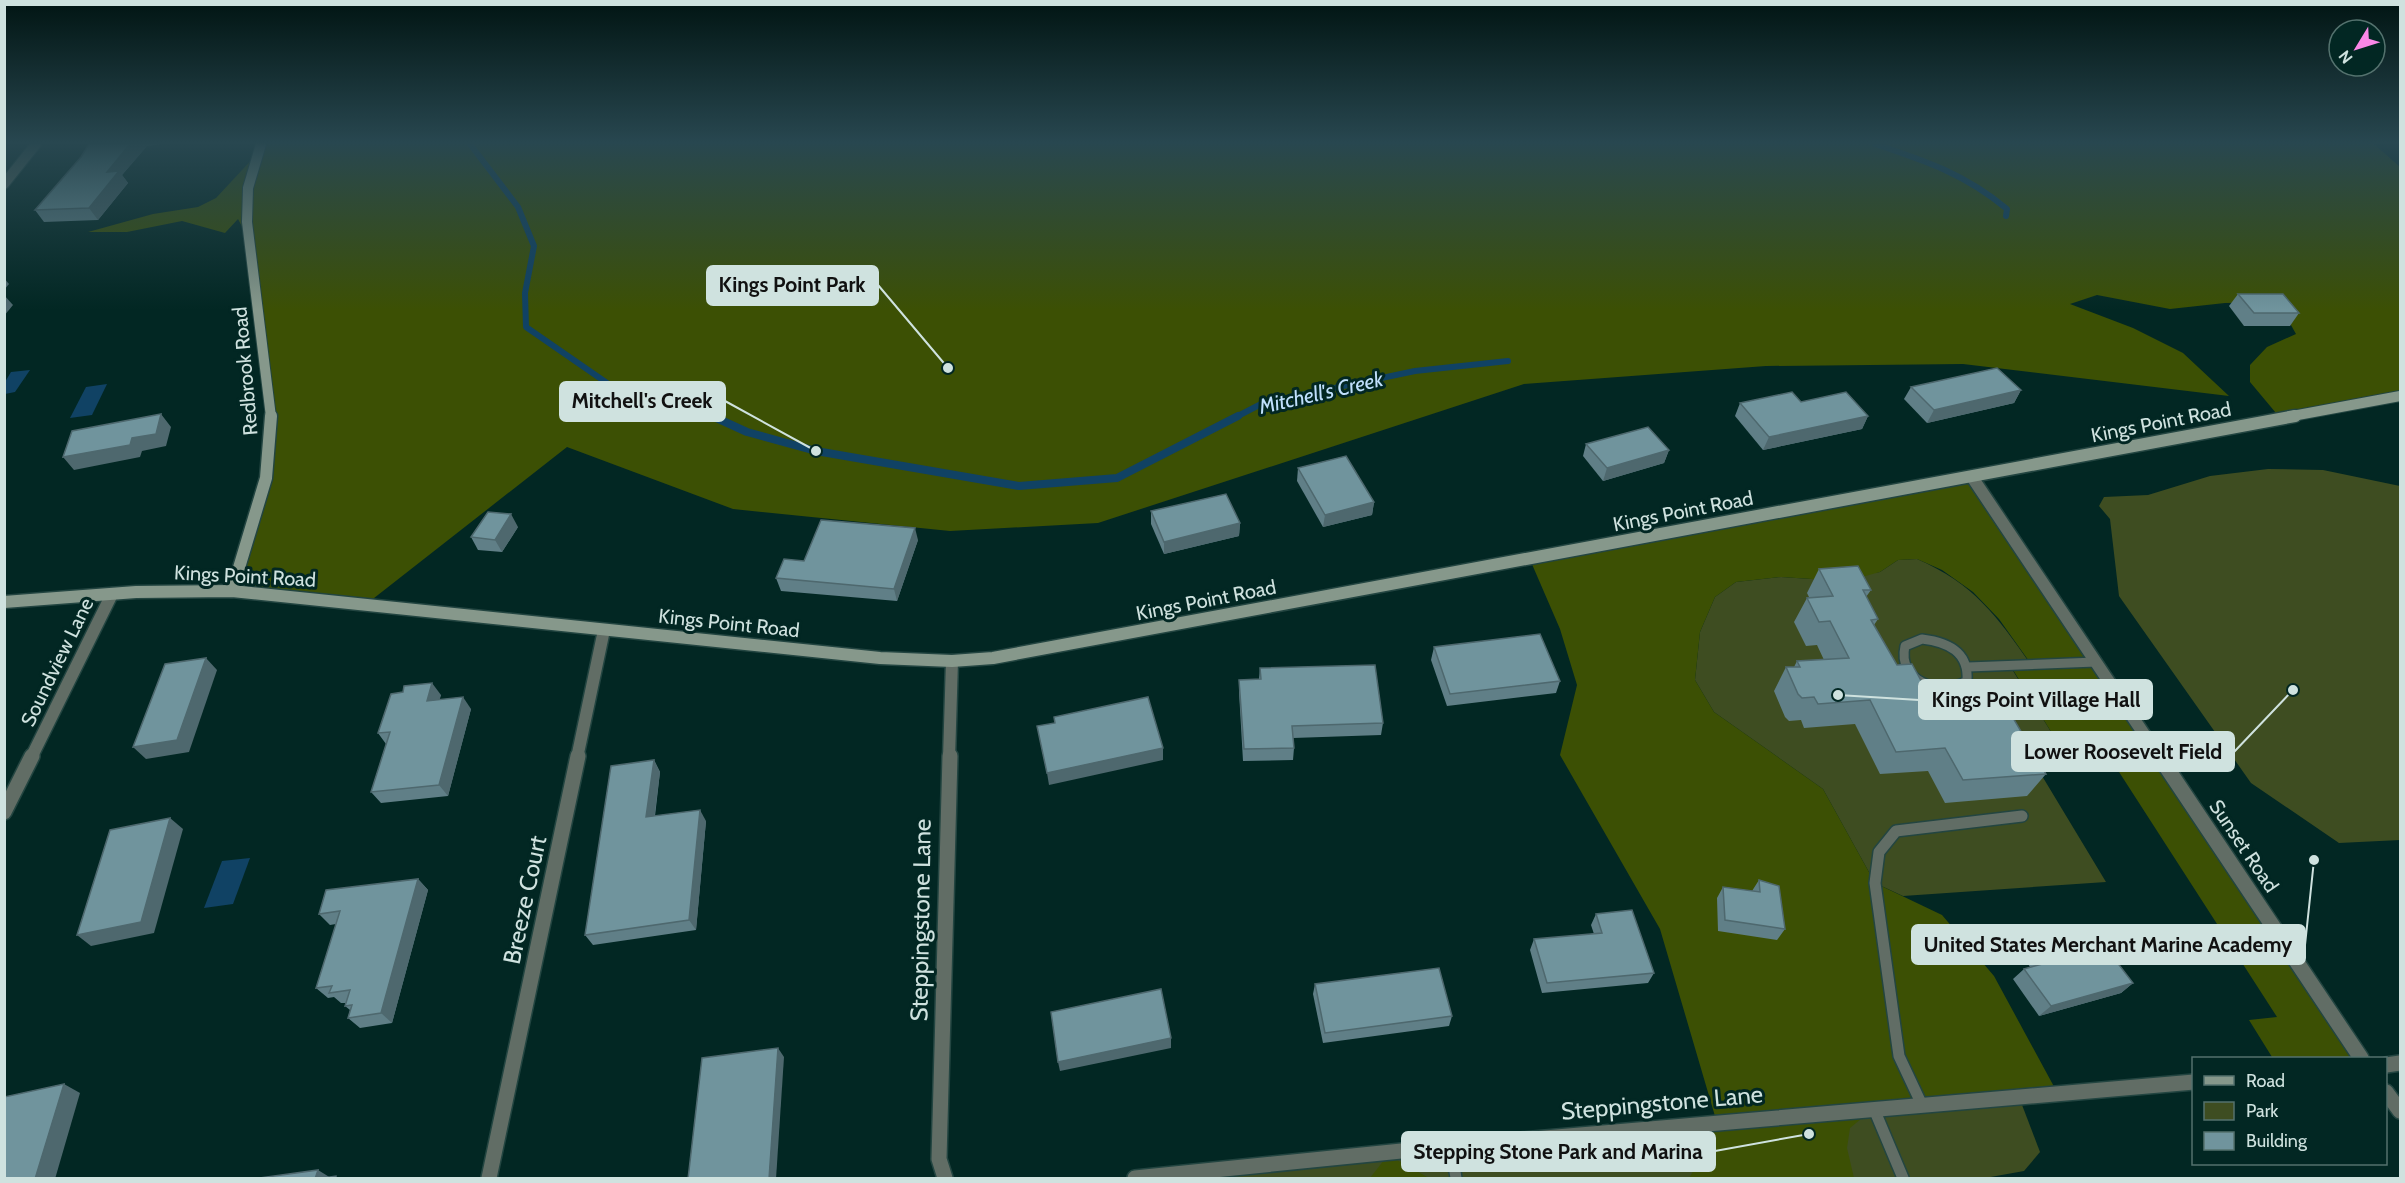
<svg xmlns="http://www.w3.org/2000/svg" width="2405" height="1183" font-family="Cabin,sans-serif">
	<rect width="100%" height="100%" fill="#022723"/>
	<g fill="#3e4d21">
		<polygon points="2268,469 2323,470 2400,486 2400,840 2339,843 2251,783 2119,596 2110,519 2099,506 2104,497 2148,495 2210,476"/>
		<path d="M1917 559C1974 584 1996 615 2031 665L2010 666 2061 748 2027 751 2106 882 1903 896 1875 883 1823 789 1714 712 1695 680 1700 632 1715 597 1736 582 1781 577 1827 580 1880 572 1898 560Z"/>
		<polygon points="2019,1097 2040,1152 2024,1171 1985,1178 1135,1178"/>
	</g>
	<g fill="#3c5004">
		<polygon points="261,144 2374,144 2400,167 2400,396 2281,419 2250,382 2250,365 2267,347 2296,334 2278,302 2225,303 2170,309 2097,295 2070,304 2133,328 2183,353 2229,396 1963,364 1766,366 1524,384 1098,523 950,531 733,509 567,447 369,602 234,589 251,528 272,422 249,240 238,219 225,233 182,221 127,232 88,232 153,214 198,207 216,198 257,154"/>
		<polygon points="1973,477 2361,1058 2256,1058 2272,1057 2249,1020 2277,1017 2101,744 2061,748 2010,665 2031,664 1999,619 1973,592 1942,570 1917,559 1898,560 1880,572 1858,578 1827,580 1781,577 1736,582 1715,597 1700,632 1695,680 1714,712 1823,789 1875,883 1942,915 1994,976 2058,1094 1872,1110 1850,1128 1847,1148 1854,1178 1689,1178 1708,1147 1717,1123 1660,929 1560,755 1577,685 1560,629 1528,555"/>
		<polygon points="1388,1155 1429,1178 1370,1178"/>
	</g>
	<g fill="#104264">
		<polygon points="30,370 15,392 5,394 5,382 11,372"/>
		<polygon points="107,384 92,415 70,418 86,387"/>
		<polygon points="250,858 233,904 204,908 222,861"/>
	</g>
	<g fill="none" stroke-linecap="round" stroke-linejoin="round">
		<g stroke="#104264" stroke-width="6">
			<polyline points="470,144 518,207 534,246 525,293 526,327 620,392 651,387 715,417"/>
			<path d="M1875 144C1926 161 1965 174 2007 209L2006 216"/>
			<polyline points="1236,417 1263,403 1415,371 1508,361"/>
		</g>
		<polyline stroke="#104264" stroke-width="8" points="712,416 747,432 816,451 1019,486 1117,478 1238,416"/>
		<g stroke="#234541" stroke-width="12">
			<g id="lane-far1">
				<path d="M1922 639C1948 642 1969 652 1967 681 1940 696 1897 682 1905 646Z"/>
				<polyline points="1968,667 2096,662"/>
			</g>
		</g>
		<g stroke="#234541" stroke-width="14">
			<g id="lane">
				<polyline points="1922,1105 1899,1056 1875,883 1879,852 1896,831 2022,816"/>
				<polyline points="1874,1109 1903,1178"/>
				<polyline points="1451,1146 1456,1178"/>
			</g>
		</g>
		<g stroke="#234541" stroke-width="12">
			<polyline id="street-far2" points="4,184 36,144"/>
		</g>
		<g stroke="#234541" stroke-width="15">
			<g id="street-far1">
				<polyline points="1972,477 2160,758"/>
				<polyline points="31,758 112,594"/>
				<polyline points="577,758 604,630"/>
				<polyline points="949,758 952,661"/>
			</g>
		</g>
		<g stroke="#234541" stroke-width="18">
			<g id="street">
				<polyline points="2159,756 2361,1058"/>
				<polyline points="4,812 32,756"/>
				<polyline points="2386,1065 2400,1063"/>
				<polyline points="2386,1092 2400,1111"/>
				<polyline points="489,1178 578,756"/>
				<polyline points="945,1178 939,1159 950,756"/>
				<polyline points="1135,1178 1451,1146 2194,1082"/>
			</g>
		</g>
		<g stroke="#234541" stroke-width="12">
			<g id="secondary-far1">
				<polyline points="261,144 248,188 247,222 271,417"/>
				<polyline points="2287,417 2400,396"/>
			</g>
		</g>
		<g stroke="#234541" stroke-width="15">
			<g id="secondary">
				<polyline points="232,591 266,478 271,416"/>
				<polyline points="4,602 136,592 232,591 880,658 952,661 993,658 2295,416"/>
			</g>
		</g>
		<use href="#lane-far1" stroke="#616d65" stroke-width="9"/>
		<use href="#lane" stroke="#616d65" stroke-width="11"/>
		<use href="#street-far2" stroke="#616d65" stroke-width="10"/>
		<use href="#street-far1" stroke="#616d65" stroke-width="12"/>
		<use href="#street" stroke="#616d65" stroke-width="15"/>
		<use href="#secondary-far1" stroke="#86988b" stroke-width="10"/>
		<use href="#secondary" stroke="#86988b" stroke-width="12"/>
	</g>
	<g fill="#607f87">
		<polygon points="89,144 160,144 147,146 122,175 128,183 98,220 44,222 35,210 81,157"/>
		<polygon points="2238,294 2299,313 2290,326 2244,326 2229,306"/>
		<polygon points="1911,387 2021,390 2014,403 1927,423 1904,399"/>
		<polygon points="1801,402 1868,416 1862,429 1763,450 1735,416 1740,403"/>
		<polygon points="1586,444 1669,450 1664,463 1603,481 1583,456"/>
		<polygon points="1298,468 1374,502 1372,515 1323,527 1297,481"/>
		<polygon points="1151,511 1240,523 1239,536 1164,554 1151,524"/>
		<polygon points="518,527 502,552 478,550 471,537"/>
		<polygon points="918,540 897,601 781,591 776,578 804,561"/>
		<polygon points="1819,569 1871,590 1866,597 1878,619 1874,625 1897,665 1932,701 2046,774 2027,796 1945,803 1928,771 1880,774 1855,724 1804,728 1801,720 1789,721 1785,717 1774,691 1786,667 1794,667 1797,661 1824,660 1817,645 1806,646 1794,622 1807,598 1809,597 1807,593"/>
		<polygon points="1434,647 1560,681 1556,693 1447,706 1431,660"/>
		<polygon points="1260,668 1383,723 1381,735 1293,738 1294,748 1293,760 1243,761 1239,692 1239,680 1259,679"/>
		<polygon points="403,692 441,695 439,699 471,709 448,796 381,803 371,792 386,744 378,733"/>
		<polygon points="654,760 660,772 655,816 706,821 696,930 593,945 585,935"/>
		<polygon points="418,879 428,890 392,1023 360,1028 348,1018 350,1010 345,1006 346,1003 341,1003 334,997 328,998 316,988 336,924 330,925 319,914"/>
		<polygon points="1759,880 1785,929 1777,940 1718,931 1717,898 1723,887 1752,891"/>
		<polygon points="1596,914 1654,973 1648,983 1542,993 1530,950 1534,939 1594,934 1591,925"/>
		<polygon points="2031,943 2133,983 2121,993 2039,1016 2013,979 2024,969 2030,967 2021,953"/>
		<polygon points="1315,984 1452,1016 1449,1026 1323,1043 1313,994"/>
	</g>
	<g fill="#4e686e">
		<polygon points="130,144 160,144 147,146 122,175 128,183 98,220 89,208 107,172"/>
		<polygon points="4,278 9,284 4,290"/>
		<polygon points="4,295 13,305 4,316"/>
		<polygon points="2021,390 2014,403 1927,423 1934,410"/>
		<polygon points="161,414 171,427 166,446 142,451 140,457 74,470 63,457 132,438"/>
		<polygon points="1868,416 1862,429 1763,450 1769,437"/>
		<polygon points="1669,450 1664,463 1603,481 1607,468"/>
		<polygon points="1374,502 1372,515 1323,527 1325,515"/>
		<polygon points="511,514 518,527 502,552 495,540"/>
		<polygon points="1240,523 1239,536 1164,554 1164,542"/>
		<polygon points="915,528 918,540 897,601 894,589"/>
		<polygon points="206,658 217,670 189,752 146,759 133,747"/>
		<polygon points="432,683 441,695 436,713 427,701"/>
		<polygon points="463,697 471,709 448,796 439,785"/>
		<polygon points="1163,748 1163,760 1049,785 1047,773"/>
		<polygon points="654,760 660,772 653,828 646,817"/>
		<polygon points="700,810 706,821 696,930 689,920"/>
		<polygon points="170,818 183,829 154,933 91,946 77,935"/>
		<polygon points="418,879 428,890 392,1023 381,1013"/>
		<polygon points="2133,983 2121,993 2039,1016 2051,1006"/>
		<polygon points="1171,1038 1171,1048 1060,1071 1058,1062"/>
		<polygon points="778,1048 784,1057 776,1179 769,1179"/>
		<polygon points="64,1084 80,1093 55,1179 35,1179"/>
		<polygon points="318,1170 331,1178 315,1179"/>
	</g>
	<g fill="#70949d" stroke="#4e686e" stroke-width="1.5">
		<polygon points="89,144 130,144 107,172 119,171 89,208 35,210 81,157"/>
		<polygon points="2238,294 2283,294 2299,313 2254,313"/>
		<polygon points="1997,368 2021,390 1934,410 1911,387"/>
		<polygon points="1792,392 1801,402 1846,392 1868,416 1769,437 1740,403"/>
		<polygon points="161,414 156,434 132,438 130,445 63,457 72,431"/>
		<polygon points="1648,427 1669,450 1607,468 1586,444"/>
		<polygon points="1346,456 1374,502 1325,515 1298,468"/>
		<polygon points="1226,494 1240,523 1164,542 1151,511"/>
		<polygon points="488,512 511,514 495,540 471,537"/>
		<polygon points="821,520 915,528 894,589 776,578 784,559 804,561"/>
		<polygon points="1858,566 1871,590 1863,590 1878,619 1871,620 1897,665 1912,664 1932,701 2002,699 2046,774 1963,780 1945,748 1896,752 1870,700 1818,704 1814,697 1802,698 1798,694 1786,667 1800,667 1797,661 1849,658 1830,621 1819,622 1807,598 1833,596 1819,569"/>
		<polygon points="1540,634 1560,681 1450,694 1434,647"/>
		<polygon points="206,658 177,740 133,747 165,664"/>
		<polygon points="1375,665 1383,723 1292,726 1294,748 1244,749 1239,680 1261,679 1260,668"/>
		<polygon points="432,683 427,701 463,697 439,785 371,792 390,732 378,733 391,694 403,692 404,686"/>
		<polygon points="1148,697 1163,748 1047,773 1037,726 1055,723 1054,717"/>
		<polygon points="654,760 646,817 700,810 689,920 585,935 611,766"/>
		<polygon points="170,818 141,922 77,935 110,830"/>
		<polygon points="418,879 381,1013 348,1018 352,1005 345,1006 350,990 329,993 332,986 316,988 340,911 319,914 326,890"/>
		<polygon points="1759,880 1779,886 1785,929 1725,920 1723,887 1760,892"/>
		<polygon points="1632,910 1654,973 1547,983 1534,939 1602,933 1596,914"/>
		<polygon points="2090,927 2133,983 2051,1006 2024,969 2046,963 2031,943"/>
		<polygon points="1439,968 1452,1016 1325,1033 1315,984"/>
		<polygon points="1161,989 1171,1038 1058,1062 1051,1012"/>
		<polygon points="778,1048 769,1179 688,1179 702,1058"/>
		<polygon points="64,1084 35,1179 4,1179 4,1097"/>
		<polygon points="318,1170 315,1179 252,1179"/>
		<polygon points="336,1176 336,1179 316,1179"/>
	</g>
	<linearGradient id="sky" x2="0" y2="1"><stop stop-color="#011513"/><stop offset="0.46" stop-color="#284750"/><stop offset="1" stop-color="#284750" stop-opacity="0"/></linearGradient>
	<rect width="2405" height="310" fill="url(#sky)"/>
	<g text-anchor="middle" stroke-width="6" stroke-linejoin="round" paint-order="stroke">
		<g font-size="20" fill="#cfe2df" stroke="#022723">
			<text transform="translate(245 371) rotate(-95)" y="7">Redbrook Road</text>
			<text transform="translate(2161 422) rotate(-11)" y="7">Kings Point Road</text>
			<text transform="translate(1683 511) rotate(-11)" y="7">Kings Point Road</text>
			<text transform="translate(245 576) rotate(3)" y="7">Kings Point Road</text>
			<text transform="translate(1206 600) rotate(-11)" y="7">Kings Point Road</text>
			<text transform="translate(729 623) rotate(6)" y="7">Kings Point Road</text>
			<text transform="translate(57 662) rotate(-64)" y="7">Soundview Lane</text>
			<text transform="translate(2244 846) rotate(56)" y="7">Sunset Road</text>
		</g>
		<g font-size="21" font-style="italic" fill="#c0e0fc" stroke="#022723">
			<text transform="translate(1321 393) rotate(-13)" y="7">Mitchell's Creek</text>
		</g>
		<g font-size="24" fill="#cfe2df" stroke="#022723">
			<text transform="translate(525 900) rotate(-78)" y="8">Breeze Court</text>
			<text transform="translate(921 920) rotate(-89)" y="8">Steppingstone Lane</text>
			<text transform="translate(1662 1103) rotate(-5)" y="8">Steppingstone Lane</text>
		</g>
	</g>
	<path fill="none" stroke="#cfe2df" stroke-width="2" d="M948 368L878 285M816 451L725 401M1838 695L1919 700M2293 690L2234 752M2314 860L2305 945M1809 1134L1715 1151"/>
	<g fill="#cfe2df" stroke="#022723" stroke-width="2">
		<circle cx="948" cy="368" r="6"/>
		<circle cx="816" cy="451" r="6"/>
		<circle cx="1838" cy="695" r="6"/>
		<circle cx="2293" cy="690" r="6"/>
		<circle cx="2314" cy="860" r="6"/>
		<circle cx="1809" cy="1134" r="6"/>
	</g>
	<g fill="#cfe2df" stroke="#cfe2df" stroke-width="2">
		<rect x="707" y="266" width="171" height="39" rx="6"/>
		<rect x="560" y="382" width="165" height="39" rx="6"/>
		<rect x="1919" y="680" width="233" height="39" rx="6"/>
		<rect x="2012" y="732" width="222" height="39" rx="6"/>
		<rect x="1912" y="925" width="393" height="39" rx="6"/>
		<rect x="1402" y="1132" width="313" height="39" rx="6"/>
	</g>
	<g font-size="21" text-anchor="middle" font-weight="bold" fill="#111">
		<text x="792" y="292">Kings Point Park</text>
		<text x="642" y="408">Mitchell's Creek</text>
		<text x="2036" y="707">Kings Point Village Hall</text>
		<text x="2123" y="759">Lower Roosevelt Field</text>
		<text x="2108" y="952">United States Merchant Marine Academy</text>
		<text x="1558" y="1159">Stepping Stone Park and Marina</text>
	</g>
	<rect width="2405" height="1183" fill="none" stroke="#cfe2df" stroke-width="12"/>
	<rect x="2192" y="1057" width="195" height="108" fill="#022723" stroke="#54726e" stroke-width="1.5"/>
	<rect x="2204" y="1076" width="30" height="9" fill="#86988b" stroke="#54726e" stroke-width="1.5"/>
	<text x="2246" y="1087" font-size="18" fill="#cfe2df">Road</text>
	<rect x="2204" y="1102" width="30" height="18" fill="#3e4d21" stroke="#54726e" stroke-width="1.5"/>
	<text x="2246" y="1117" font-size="18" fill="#cfe2df">Park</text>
	<rect x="2204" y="1132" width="30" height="18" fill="#70949d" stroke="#54726e" stroke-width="1.5"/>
	<text x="2246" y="1147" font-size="18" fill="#cfe2df">Building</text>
	<g transform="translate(2357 48) rotate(232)"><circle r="28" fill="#022723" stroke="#54726e" stroke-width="1.5"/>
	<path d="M0-4.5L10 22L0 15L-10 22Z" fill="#fa87e7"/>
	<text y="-9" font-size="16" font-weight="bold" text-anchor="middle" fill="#cfe2df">N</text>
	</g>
</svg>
